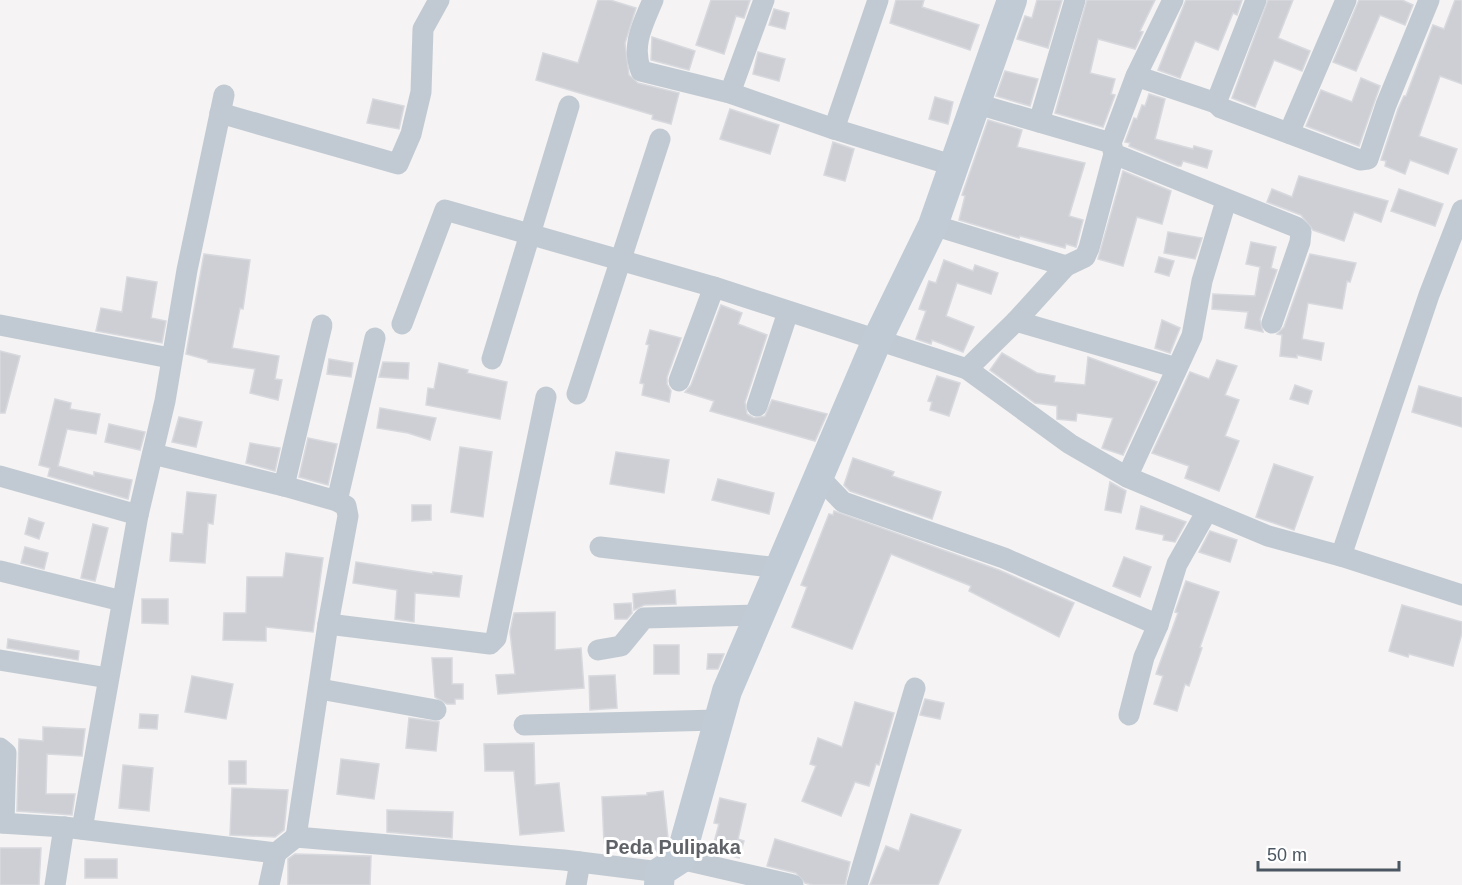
<svg xmlns="http://www.w3.org/2000/svg" width="1462" height="885" font-family="Arial,sans-serif">
	<rect width="100%" height="100%" fill="#f5f3f3"/>
	<g fill="#cdcfd5" stroke="#d7d9de" stroke-width="1.5">
		<polygon points="598,0 610,0 636,8 625,43 629,75 638,83 679,93 671,124 652,119 653,115 536,80 543,53 578,63"/>
		<polygon points="711,0 750,0 744,18 736,16 724,54 696,45"/>
		<polygon points="896,0 924,0 922,7 979,25 970,50 890,23"/>
		<polygon points="1037,0 1062,0 1048,48 1017,39 1025,16 1032,18"/>
		<polygon points="1087,0 1155,0 1140,31 1143,32 1135,49 1098,39 1090,73 1115,79 1111,94 1115,95 1103,127 1055,113"/>
		<polygon points="1186,0 1242,0 1237,15 1233,13 1218,50 1195,41 1180,78 1158,70"/>
		<polygon points="1268,0 1293,0 1278,38 1310,51 1302,71 1274,60 1255,107 1232,98"/>
		<polygon points="1359,0 1402,0 1413,5 1405,25 1380,15 1356,71 1333,62"/>
		<polygon points="1455,0 1462,0 1462,84 1440,76 1419,136 1457,149 1448,174 1410,160 1405,174 1385,166 1386,161 1381,160 1398,109 1404,96 1406,96 1433,25 1444,29"/>
		<polygon points="774,9 789,13 785,29 769,25"/>
		<polygon points="652,37 695,51 689,70 651,60"/>
		<polygon points="758,52 785,59 779,81 753,74"/>
		<polygon points="1005,71 1038,79 1030,106 996,96"/>
		<polygon points="1361,78 1380,86 1359,146 1306,126 1321,90 1352,102"/>
		<polygon points="1149,94 1165,99 1155,139 1193,149 1194,146 1212,151 1207,168 1183,161 1181,166 1178,166 1129,146 1130,143 1125,142 1134,118 1137,119 1142,105 1145,106"/>
		<polygon points="935,97 953,102 948,124 929,119"/>
		<polygon points="373,99 404,106 399,129 367,123"/>
		<polygon points="730,109 779,125 770,154 720,139"/>
		<polygon points="988,120 1022,130 1017,147 1085,163 1069,216 1083,220 1076,247 1066,244 1065,248 1020,236 1019,238 959,220 965,196 962,195"/>
		<polygon points="833,142 854,149 845,181 824,175"/>
		<polygon points="1123,171 1171,191 1162,224 1137,217 1123,266 1098,259"/>
		<polygon points="1299,176 1388,201 1381,222 1354,212 1344,241 1313,230 1301,215 1267,202 1272,189 1292,197"/>
		<polygon points="1399,189 1443,204 1435,226 1391,211"/>
		<polygon points="1168,232 1202,238 1195,259 1164,253"/>
		<polygon points="1251,242 1276,247 1271,268 1277,270 1260,319 1263,332 1245,328 1248,312 1212,309 1213,294 1255,296 1260,267 1246,264"/>
		<polygon points="204,254 250,260 243,309 240,308 232,348 279,356 275,379 282,380 278,400 250,393 255,369 208,362 208,360 186,354"/>
		<polygon points="1310,254 1356,263 1350,282 1347,281 1342,309 1308,303 1302,339 1324,343 1321,360 1297,355 1297,358 1280,356 1282,335 1277,334 1284,327"/>
		<polygon points="1159,257 1174,261 1169,276 1155,272"/>
		<polygon points="944,260 973,271 975,265 998,273 991,294 957,283 946,316 974,327 963,352 932,340 931,344 916,339 926,311 919,309 929,281 936,283"/>
		<polygon points="127,277 157,282 151,318 166,321 162,343 96,331 101,308 122,312"/>
		<polygon points="721,305 742,313 738,324 767,335 745,402 747,414 754,418 765,416 772,400 827,414 815,441 710,411 714,401 685,392 691,385"/>
		<polygon points="1162,320 1180,328 1170,353 1155,348"/>
		<polygon points="650,330 681,338 667,377 667,384 671,391 669,402 642,395 644,384 640,383 649,345 646,344"/>
		<polygon points="0,351 20,356 5,413 0,413"/>
		<polygon points="1002,353 1037,373 1055,376 1054,382 1085,385 1088,357 1157,382 1123,455 1102,448 1113,418 1077,413 1076,421 1057,419 1057,406 1035,403 990,370"/>
		<polygon points="329,359 353,363 351,377 327,374"/>
		<polygon points="1217,360 1237,366 1225,395 1239,400 1225,436 1239,441 1219,491 1185,478 1189,466 1152,453 1190,372 1209,379"/>
		<polygon points="383,362 409,363 408,379 379,377"/>
		<polygon points="439,363 468,370 467,373 507,382 500,419 426,405 428,388 434,389"/>
		<polygon points="937,376 960,383 949,416 930,410 932,402 928,401"/>
		<polygon points="1295,385 1312,391 1308,404 1290,399"/>
		<polygon points="1419,386 1462,398 1462,427 1412,412"/>
		<polygon points="55,399 71,403 70,409 100,414 96,434 67,429 58,466 94,476 94,472 132,480 128,499 48,476 50,468 39,465"/>
		<polygon points="380,408 436,418 430,440 408,433 377,428"/>
		<polygon points="179,417 202,422 196,447 172,442"/>
		<polygon points="109,424 145,432 140,450 105,442"/>
		<polygon points="308,438 337,444 328,485 299,477"/>
		<polygon points="250,443 280,448 275,471 246,463"/>
		<polygon points="460,447 492,452 483,517 451,512"/>
		<polygon points="616,452 669,460 664,493 610,484"/>
		<polygon points="853,458 894,472 892,476 941,492 932,519 850,491 844,485"/>
		<polygon points="1274,464 1313,477 1294,530 1256,517"/>
		<polygon points="718,479 774,493 769,514 712,500"/>
		<polygon points="1110,482 1126,491 1121,513 1105,510"/>
		<polygon points="187,492 216,495 213,524 208,523 205,563 170,561 172,533 183,534"/>
		<polygon points="412,505 431,505 431,520 412,521"/>
		<polygon points="1141,506 1186,522 1175,542 1163,540 1164,535 1136,529"/>
		<polygon points="834,511 999,570 1074,603 1059,637 969,591 971,586 891,554 852,649 792,627 807,587 801,585 829,514 833,515"/>
		<polygon points="29,518 44,523 39,539 25,534"/>
		<polygon points="93,524 108,528 95,581 81,578"/>
		<polygon points="1210,531 1237,540 1230,562 1199,552"/>
		<polygon points="25,547 48,553 44,569 21,563"/>
		<polygon points="286,553 323,558 313,632 266,627 266,641 223,640 224,613 246,613 247,577 283,577"/>
		<polygon points="1124,557 1151,567 1140,597 1113,586"/>
		<polygon points="356,562 433,574 433,572 462,576 459,597 415,593 414,622 395,619 397,590 353,583"/>
		<polygon points="1186,581 1219,592 1200,647 1202,648 1189,686 1185,684 1177,711 1154,704 1163,676 1156,674 1178,613 1175,612"/>
		<polygon points="675,590 676,604 644,605 634,610 633,594"/>
		<polygon points="142,599 168,599 168,624 142,623"/>
		<polygon points="631,603 632,613 627,619 615,619 614,604"/>
		<polygon points="1402,605 1462,622 1462,633 1453,666 1409,654 1408,657 1389,651"/>
		<polygon points="555,612 555,650 581,648 584,688 498,694 496,675 515,674 510,632 514,613"/>
		<polygon points="8,639 79,651 78,660 7,648"/>
		<rect x="654" y="645" width="25" height="29"/>
		<polygon points="708,654 724,654 718,669 707,669"/>
		<polygon points="432,658 452,658 452,684 463,684 463,699 455,699 455,704 447,704 435,697"/>
		<polygon points="615,675 617,708 590,710 589,676"/>
		<polygon points="192,676 233,684 226,719 185,712"/>
		<polygon points="925,699 944,703 940,719 920,715"/>
		<polygon points="855,702 894,713 879,765 876,764 869,786 855,782 841,816 802,801 816,766 810,764 818,738 842,747"/>
		<polygon points="140,714 158,715 157,729 139,728"/>
		<polygon points="409,718 439,722 436,751 406,748"/>
		<polygon points="43,727 85,729 82,756 47,754 46,794 75,794 72,815 17,811 19,739 43,741"/>
		<polygon points="534,743 535,785 559,783 564,831 520,835 514,771 485,771 484,744"/>
		<polygon points="341,759 379,764 374,799 337,794"/>
		<rect x="229" y="761" width="17" height="23"/>
		<polygon points="123,765 153,768 149,811 119,808"/>
		<polygon points="232,788 288,790 284,830 275,837 230,835"/>
		<polygon points="663,791 668,838 665,848 653,853 652,841 604,843 602,797 647,795 647,793"/>
		<polygon points="720,798 746,804 738,839 744,841 739,858 712,850 719,824 714,823"/>
		<polygon points="387,810 453,812 452,838 387,832"/>
		<polygon points="911,814 961,830 938,885 870,885 886,846 899,851"/>
		<polygon points="775,839 850,862 845,885 813,885 805,883 796,873 767,866"/>
		<polygon points="0,848 41,848 39,885 0,885"/>
		<polygon points="295,854 371,856 370,885 288,885 288,859"/>
		<rect x="85" y="859" width="32" height="19"/>
	</g>
	<g fill="none" stroke-linecap="round" stroke-linejoin="round">
		<g stroke="#c1cad2" stroke-width="21">
			<path d="M653 0C643 24 631 45 641 71L730 93 834 129 955 166"/>
			<polyline points="1256,0 1216,103 1221,108 1360,160 1368,159 1386,105 1429,0"/>
			<polyline points="1136,76 1216,103"/>
			<polyline points="730,93 764,0"/>
			<polyline points="974,103 1111,143 1114,154 1296,227 1301,232 1300,242 1272,323"/>
			<polyline points="220,113 398,164 411,134 421,92 423,29 439,0"/>
			<polyline points="1039,122 1075,0"/>
			<polyline points="834,129 878,0"/>
			<polyline points="1289,133 1346,0"/>
			<polyline points="1111,143 1136,76 1173,0"/>
			<polyline points="933,225 1066,266 1085,257 1089,248 1114,154"/>
			<polyline points="1016,321 1177,368"/>
			<polyline points="402,324 445,210 714,287 967,369 1070,444 1127,477 1268,536 1341,556 1462,595"/>
			<polyline points="0,325 170,358"/>
			<polyline points="492,359 569,106"/>
			<polyline points="967,369 1016,321 1066,266"/>
			<polyline points="679,381 714,287"/>
			<polyline points="577,394 660,139"/>
			<polyline points="757,406 788,312"/>
			<polyline points="153,454 284,486 337,501 346,506 348,516 328,624 296,837"/>
			<polyline points="0,476 138,515"/>
			<polyline points="819,477 843,502 1004,558 1158,625"/>
			<polyline points="1127,477 1192,336 1202,281 1226,201"/>
			<polyline points="284,486 322,325"/>
			<polyline points="337,501 375,338"/>
			<polyline points="600,547 779,568"/>
			<polyline points="1341,556 1429,295 1462,210"/>
			<polyline points="0,571 122,601"/>
			<polyline points="328,624 490,644 496,638 546,397"/>
			<polyline points="598,650 621,646 644,618 758,615"/>
			<polyline points="0,660 108,678"/>
			<polyline points="320,689 436,710"/>
			<polyline points="1129,715 1144,657 1158,625 1177,564 1207,511"/>
			<polyline points="524,725 717,720"/>
			<polyline points="0,748 6,753 4,823"/>
			<polyline points="0,823 64,827 276,853 296,837 564,860 660,872"/>
			<polyline points="82,829 138,515 165,401 187,270 224,95"/>
			<polyline points="680,859 793,885"/>
			<polyline points="55,885 64,827"/>
			<polyline points="269,885 276,853"/>
			<polyline points="576,885 580,862"/>
			<polyline points="857,885 915,688"/>
		</g>
		<polyline stroke="#c1cbd6" stroke-width="30" points="659,885 660,872 680,859 727,691 878,338 933,225 1012,0"/>
	</g>
	<g text-anchor="middle" stroke-width="6" stroke-linejoin="round" paint-order="stroke">
		<g font-size="20" font-weight="bold" fill="#5f6368" stroke="#fff">
			<text x="673" y="854">Peda Pulipaka</text>
		</g>
	</g>
	<path d="M1258 861v9h141v-9" fill="none" stroke="#4a5661" stroke-width="3"/>
	<text x="1267" y="861" font-size="18" fill="#4a5661" stroke="#ffffff" stroke-width="4.5" paint-order="stroke">50 m</text>
</svg>
